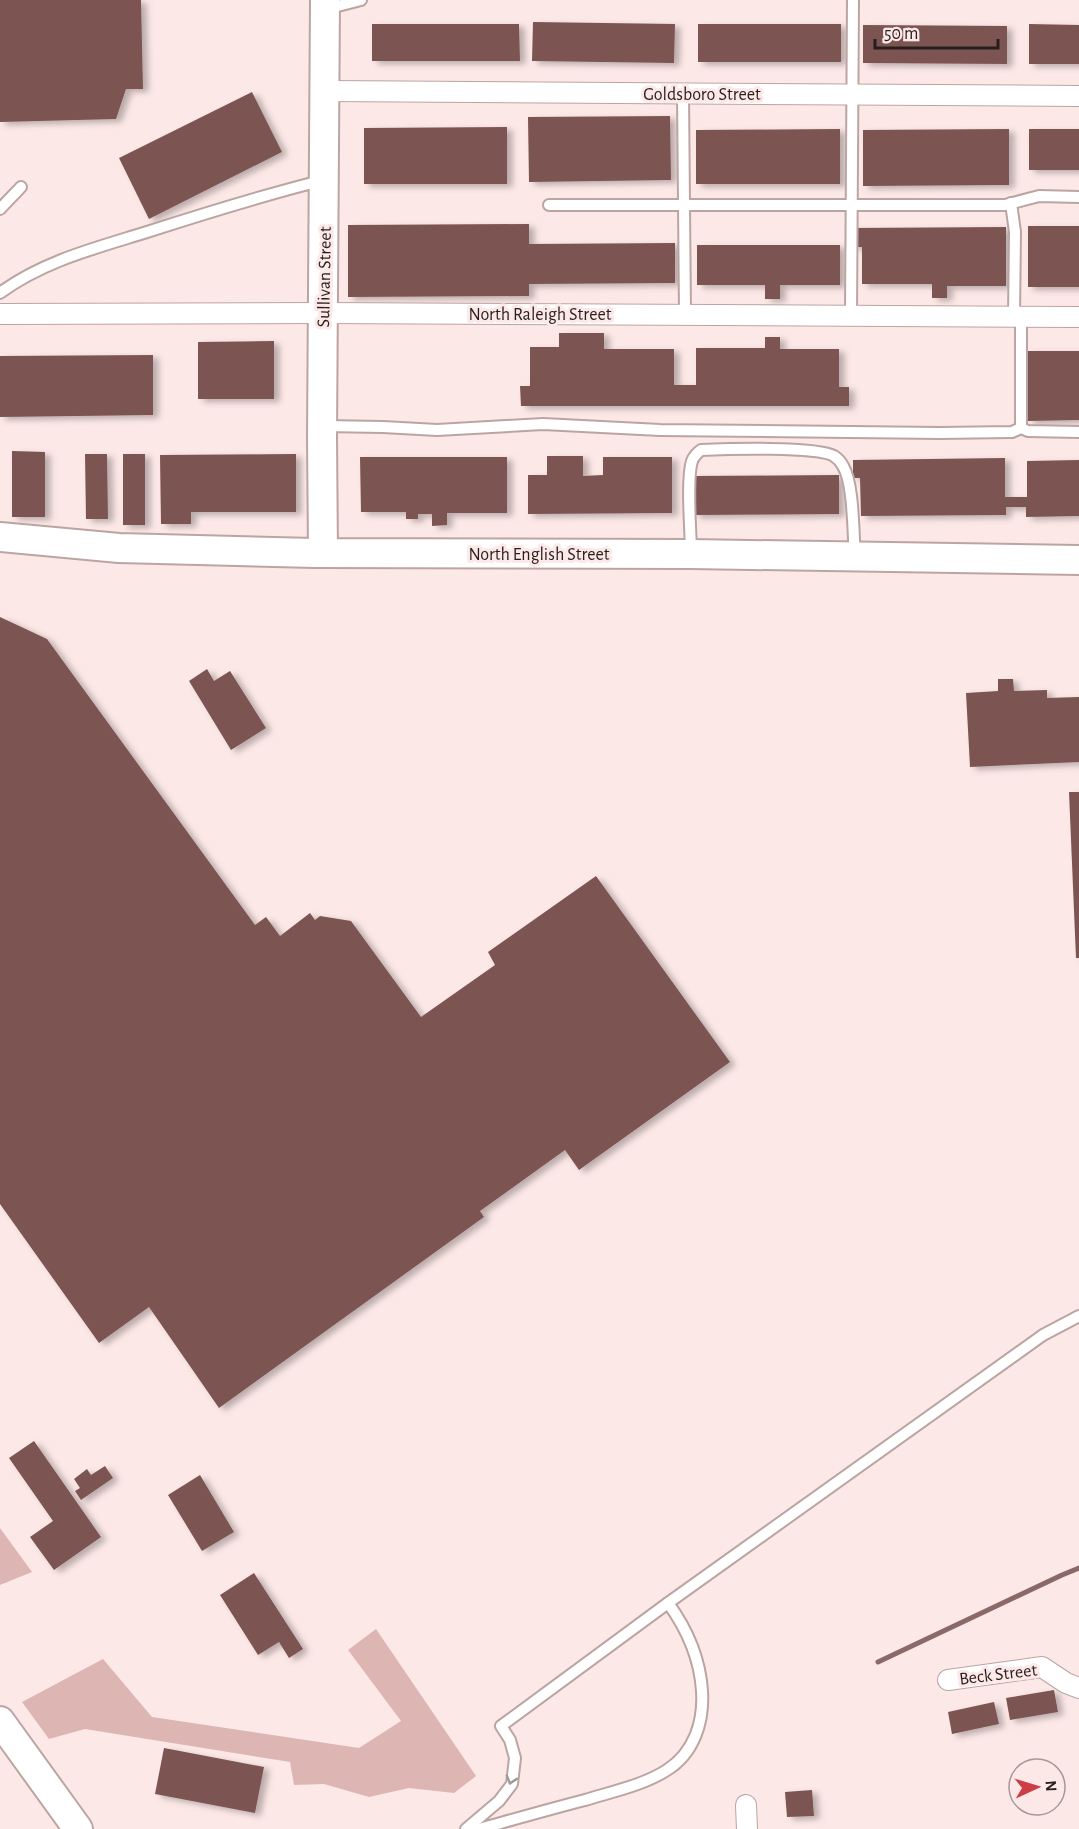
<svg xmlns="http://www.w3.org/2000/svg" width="1079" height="1829" font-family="'Alegreya Sans',sans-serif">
	<defs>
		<filter id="shadow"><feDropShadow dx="5.5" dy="3" stdDeviation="3" flood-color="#0004"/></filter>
	</defs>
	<rect width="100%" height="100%" fill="#fce8e7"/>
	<g fill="#ddb6b4">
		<polygon points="0,1528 32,1572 0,1585"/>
		<polygon points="376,1629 476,1776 454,1793 409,1788 369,1797 324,1784 294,1785 290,1762 85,1729 49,1739 22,1702 103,1659 152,1717 359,1748 401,1721 348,1650"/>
	</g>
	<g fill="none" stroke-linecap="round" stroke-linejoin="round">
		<polyline stroke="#8a6a69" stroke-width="5" points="878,1662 1062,1575 1079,1568"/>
	</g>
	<g fill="#7b5553" filter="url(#shadow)">
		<polygon points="0,0 141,0 143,89 126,89 116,119 0,122"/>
		<polygon points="533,22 675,24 674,63 532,61"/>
		<polygon points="372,24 519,24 520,61 372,61"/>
		<rect x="698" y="24" width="143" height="38"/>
		<polygon points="1029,24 1079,25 1079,64 1029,64"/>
		<polygon points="863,25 1007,26 1007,64 863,63"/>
		<polygon points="252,92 282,152 149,219 119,158"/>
		<polygon points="670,116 671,180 529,182 528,117"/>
		<polygon points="507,127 507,184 364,184 364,128"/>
		<polygon points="840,129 840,184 696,184 696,130"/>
		<polygon points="1009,129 1009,185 863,186 863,130"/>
		<rect x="1029" y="129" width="50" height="41"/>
		<polygon points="529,224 529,244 675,243 675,283 529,284 529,296 348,297 348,225"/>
		<rect x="1028" y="226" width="51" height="61"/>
		<polygon points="1006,227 1006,286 947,286 947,298 932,298 932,284 862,284 862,247 852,247 852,228"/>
		<polygon points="697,245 840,245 840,285 780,285 780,299 765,299 765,285 697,285"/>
		<polygon points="559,333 604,333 604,349 674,349 674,385 696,385 696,348 765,348 765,337 780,337 780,349 839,349 839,387 849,387 849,406 521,406 520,386 530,386 530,347 559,347"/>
		<polygon points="274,341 274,399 198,399 198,342"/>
		<polygon points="1028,351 1079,351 1079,420 1028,421"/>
		<polygon points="153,355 153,415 0,417 0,356"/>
		<polygon points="12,451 45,452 45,517 12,517"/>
		<polygon points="85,454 107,454 108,519 86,519"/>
		<rect x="123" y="454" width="22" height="71"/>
		<polygon points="296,454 296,512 191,512 191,524 161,524 160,455"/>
		<polygon points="547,456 583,456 583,476 603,475 603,457 672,457 672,513 528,514 528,475 547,475"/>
		<polygon points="360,457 507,457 507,513 447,513 447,525 432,526 432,514 418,514 418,519 406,519 406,512 361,512"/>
		<polygon points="1005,458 1005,497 1027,497 1027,461 1079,460 1079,516 1026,517 1026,507 1006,507 1006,515 861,516 860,478 853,478 853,460"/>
		<polygon points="839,475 839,514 694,515 694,476"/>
		<polygon points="0,617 47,639 255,925 266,917 280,936 310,913 315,920 320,916 351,921 421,1017 495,965 488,952 596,876 730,1062 579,1170 565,1150 480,1211 484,1217 219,1408 149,1307 99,1343 0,1204"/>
		<polygon points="207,669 214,681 230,671 266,728 231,750 189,681"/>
		<polygon points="998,679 1013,679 1014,691 1047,690 1047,698 1079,697 1079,762 970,767 966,693 998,691"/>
		<polygon points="1069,792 1079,792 1079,958 1076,958"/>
		<polygon points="34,1441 101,1537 54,1570 30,1537 53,1521 9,1458"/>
		<polygon points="105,1466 113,1478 81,1500 75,1491 80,1488 74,1479 87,1469 91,1475"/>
		<polygon points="200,1475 234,1532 202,1551 168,1495"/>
		<polygon points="254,1573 303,1649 289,1658 279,1642 258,1655 220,1595"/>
		<polygon points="1054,1690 1058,1712 1010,1720 1006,1698"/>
		<polygon points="994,1702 999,1724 952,1734 948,1712"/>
		<polygon points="164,1748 264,1767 255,1813 155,1794"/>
		<polygon points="812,1790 814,1816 787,1817 785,1792"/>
	</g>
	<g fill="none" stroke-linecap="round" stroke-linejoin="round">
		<g stroke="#bba5a3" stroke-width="14">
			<g id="lane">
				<polyline points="326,9 361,0"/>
				<polyline points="683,94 685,314"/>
				<polyline points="1011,203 1015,232 1014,316"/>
				<polyline points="549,205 1005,205 1039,196 1079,197"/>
				<polyline points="0,209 21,187"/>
				<path d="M0 293C43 261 96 248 147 232 206 213 264 195 324 180"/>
				<polyline points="851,315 853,0"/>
				<polyline points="1021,316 1021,428 1028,431 1079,432"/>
				<polyline points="323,426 383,427 437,430 543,424 660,430 939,433 1012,432 1021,428"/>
				<path d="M691 554C691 532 686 480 692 461 694 456 697 453 701 450 724 449 817 446 834 456 837 458 841 462 843 466 854 484 853 534 855 557"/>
				<polyline points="466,1829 499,1801 512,1784 515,1758 510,1740 501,1726 668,1603 1043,1335 1079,1316"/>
				<path d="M479 1829C515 1819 550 1809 585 1800 611 1792 644 1785 667 1770 694 1753 704 1722 702 1691 700 1659 687 1629 668 1603"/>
			</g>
		</g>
		<g stroke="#bba5a3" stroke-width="22">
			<g id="street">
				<polyline points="326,91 1079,96"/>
				<polyline points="0,314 323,313 1079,317"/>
				<polyline points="948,1680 1042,1667 1066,1683 1079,1688"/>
				<polyline points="746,1805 747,1829"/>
			</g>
		</g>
		<g stroke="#bba5a3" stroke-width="32">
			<g id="secondary">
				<polyline points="0,537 119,548 314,553 691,554 1079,560"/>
				<polyline points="323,553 322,438 325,0"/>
				<polyline points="0,1721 78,1829"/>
			</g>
		</g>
		<use href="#lane" stroke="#fff" stroke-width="10"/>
		<use href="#street" stroke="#fff" stroke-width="20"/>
		<use href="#secondary" stroke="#fff" stroke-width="28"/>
	</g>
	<defs><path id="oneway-chevron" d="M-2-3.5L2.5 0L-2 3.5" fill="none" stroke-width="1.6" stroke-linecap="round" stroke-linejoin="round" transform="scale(1.5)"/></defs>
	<use stroke="#9e9a9a" href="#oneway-chevron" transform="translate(511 1780) rotate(107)"/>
	<g text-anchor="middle" stroke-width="6" stroke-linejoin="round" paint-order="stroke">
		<g font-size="18" fill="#271e1e" stroke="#fce8e7">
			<text x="702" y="100">Goldsboro Street</text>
			<text transform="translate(324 277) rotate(-89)" y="6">Sullivan Street</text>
			<text x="540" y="320">North Raleigh Street</text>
			<text x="539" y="560">North English Street</text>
			<text transform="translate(998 1674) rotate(-7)" y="6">Beck Street</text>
		</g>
	</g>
	<g transform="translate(1037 1787) rotate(86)"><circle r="28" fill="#fce8e7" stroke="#a79797" stroke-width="1.5"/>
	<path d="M0-4.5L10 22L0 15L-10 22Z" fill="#cd3d46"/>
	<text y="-9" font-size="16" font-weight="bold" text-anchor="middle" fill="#271e1e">N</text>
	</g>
	<path d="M875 39v9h123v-9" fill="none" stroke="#271e1e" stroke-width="3"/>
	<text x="884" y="39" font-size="18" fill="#271e1e" stroke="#fce8e7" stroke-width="4.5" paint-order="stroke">50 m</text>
</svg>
